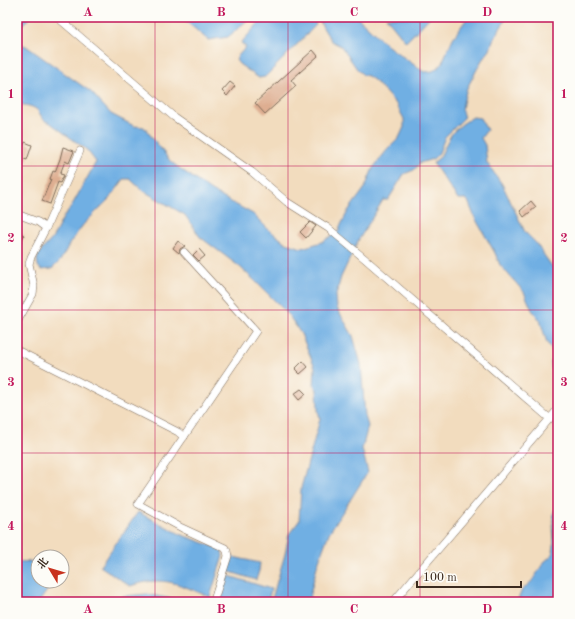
<svg xmlns="http://www.w3.org/2000/svg" width="575" height="619" font-family="'Old Standard TT','Noto Serif SC',serif">
	<rect width="100%" height="100%" fill="#fdfcf7"/>
	<filter id="ink" filterUnits="userSpaceOnUse"><feTurbulence type="fractalNoise" baseFrequency=".025" numOctaves="2"/><feDisplacementMap in="SourceGraphic" scale="8" xChannelSelector="R" yChannelSelector="G"/><feConvolveMatrix kernelMatrix="1 2 1 2 8 2 1 2 1" color-interpolation-filters="sRGB"/></filter>
	<filter id="wash" filterUnits="userSpaceOnUse"><feTurbulence type="fractalNoise" baseFrequency=".012" numOctaves="4" result="noise"/><feDisplacementMap in="SourceGraphic" scale="16" xChannelSelector="R" yChannelSelector="G"/><feGaussianBlur stdDeviation="0.9" result="paint"/><feColorMatrix in="noise" values="0 0 0 0 0 0 0 0 0 0 0 0 0 0 0 0 0 1.4 0 .05"/><feComposite in="paint" operator="in"/></filter>
	<g filter="url(#wash)">
		<rect width="100%" height="100%" fill="#f2dcbe"/>
		<g fill="#70afe3" stroke="#566c80">
			<polygon points="17,17 30,17 25,23 18,29 17,29"/>
			<polygon points="181,17 251,17 228,37 208,40"/>
			<polygon points="264,17 314,17 316,25 272,70 265,77 259,78 239,64 236,60 237,57 246,47 241,43"/>
			<path d="M319 17H357L388 46 424 72 433 71 441 65 453 38 468 17H507L493 40 490 50 482 60 467 88 463 103 462 111 464 118 445 137 439 153 433 159 420 163 414 170 404 174 388 200H383L358 241 341 277 336 295 337 308 353 336 361 364 365 416 368 426 362 449 368 472 329 533 317 566 310 595 311 602H271L285 554 289 534 299 521 301 488 320 419 318 410 317 390 314 385 315 367 301 334 288 314 254 280 240 267 200 237 185 215 142 190 130 179H124L110 198 83 225 70 243 60 261 52 269 41 270 38 266 37 260 39 253 52 239 64 216 71 207 96 162 87 150 49 122C42 122 41 113 36 109 30 105 23 105 17 104V43L26 46 91 92 111 114 134 126 144 127 171 162 211 191 253 214 268 229 286 243 302 248 322 242 339 231 340 227 348 211 365 188 373 168 387 150 399 138 404 127V119L396 104 375 81 368 76 363 75 357 69 341 46 331 41 321 24Z"/>
			<polygon points="386,17 430,17 406,42"/>
			<polygon points="473,117 480,118 487,130 481,138 485,145 487,163 502,184 525,232 535,242 558,275 558,370 552,369 551,362 555,359 551,348 547,343 540,320 532,310 524,292 500,265 495,253 475,218 468,201 466,199 458,199 433,163 440,157 448,140 453,132 462,124"/>
			<polygon points="558,505 558,602 517,602 522,590 532,581 544,562 550,557 553,552 554,546 553,524 554,512"/>
			<path d="M138 512 182 535 218 548 222 552 223 556 210 597C178 584 165 575 130 586L100 566Z"/>
			<polygon points="233,557 260,563 259,571 256,580 227,571"/>
			<polygon points="38,561 38,581 53,581 53,582 39,602 17,602 17,562"/>
			<path d="M226 575 271 589 268 602 223 601C218 593 223 584 226 575Z"/>
			<polygon points="147,594 177,600 181,602 115,602 123,596"/>
		</g>
		<g id="blocks">
			<g fill="#deae91">
				<polygon points="313,50 318,56 291,80 296,86 265,114 255,103"/>
				<polygon points="230,82 235,86 227,96 222,91"/>
				<polygon points="25,142 32,145 27,160 19,157"/>
				<polygon points="63,147 74,151 69,163 65,161 60,174 64,175 60,183 58,182 50,204 42,201 51,179 50,179 53,171 55,172 60,159"/>
				<polygon points="531,201 536,207 524,217 520,211"/>
				<polygon points="310,222 316,226 306,238 300,232"/>
				<polygon points="17,232 24,235 17,252"/>
				<polygon points="178,241 185,246 180,249 179,253 173,248"/>
				<polygon points="199,249 205,256 199,261 193,255"/>
				<polygon points="303,361 308,367 300,374 295,369"/>
				<polygon points="301,389 306,394 299,400 294,394"/>
			</g>
		</g>
	</g>
	<g filter="url(#ink)">
		<use href="#blocks" fill-opacity="0" stroke="#7b6856" stroke-width="1"/>
		<g fill="none" stroke-linecap="round" stroke-linejoin="round">
			<g stroke="#7b6856" stroke-width="8">
				<g id="minor">
					<polyline points="57,17 174,117 252,172 287,202 328,228 364,258 549,418"/>
					<polyline points="17,214 38,222 46,228 31,257 29,264 34,286 33,294 17,322"/>
					<polyline points="46,228 80,151"/>
					<polyline points="184,252 256,331 138,504 182,528 225,548 227,551 228,556 214,600 217,602"/>
					<polyline points="17,350 178,432 184,437"/>
					<polyline points="393,602 558,409"/>
				</g>
			</g>
			<use href="#minor" stroke="#fff" stroke-width="7"/>
		</g>
	</g>
	<path fill="none" stroke="#c2185b" stroke-width="1" stroke-opacity="0.55" d="M155 17V602M288 17V602M420 17V602M17 166H558M17 310H558M17 453H558"/>
	<rect width="575" height="619" fill="none" stroke="#fdfcf7" stroke-width="44"/>
	<g transform="translate(50 569) rotate(308)"><circle r="19" fill="#fdfcf7" stroke="#afa8a0"/>
	<path d="M0-3L7 15L0 10L-7 15Z" fill="#c8321e"/>
	<text y="-6" font-size="11" font-weight="bold" text-anchor="middle" fill="#3b2a1e">北</text>
	</g>
	<path d="M417 581v6h104v-6" fill="none" stroke="#3b2a1e" stroke-width="2"/>
	<text x="423" y="581" font-size="12" fill="#3b2a1e" stroke="#fdfcf7" stroke-width="3" paint-order="stroke">100 m</text>
	<rect x="22" y="22" width="531" height="575" fill="none" stroke="#c2185b" stroke-width="1.5"/>
	<g font-size="13" text-anchor="middle" font-weight="bold" fill="#c2185b">
		<text x="88" y="16">A</text>
		<text x="221" y="16">B</text>
		<text x="354" y="16">C</text>
		<text x="487" y="16">D</text>
		<text x="11" y="98">1</text>
		<text x="564" y="98">1</text>
		<text x="11" y="242">2</text>
		<text x="564" y="242">2</text>
		<text x="11" y="386">3</text>
		<text x="564" y="386">3</text>
		<text x="11" y="530">4</text>
		<text x="564" y="530">4</text>
		<text x="88" y="613">A</text>
		<text x="221" y="613">B</text>
		<text x="354" y="613">C</text>
		<text x="487" y="613">D</text>
	</g>
</svg>
